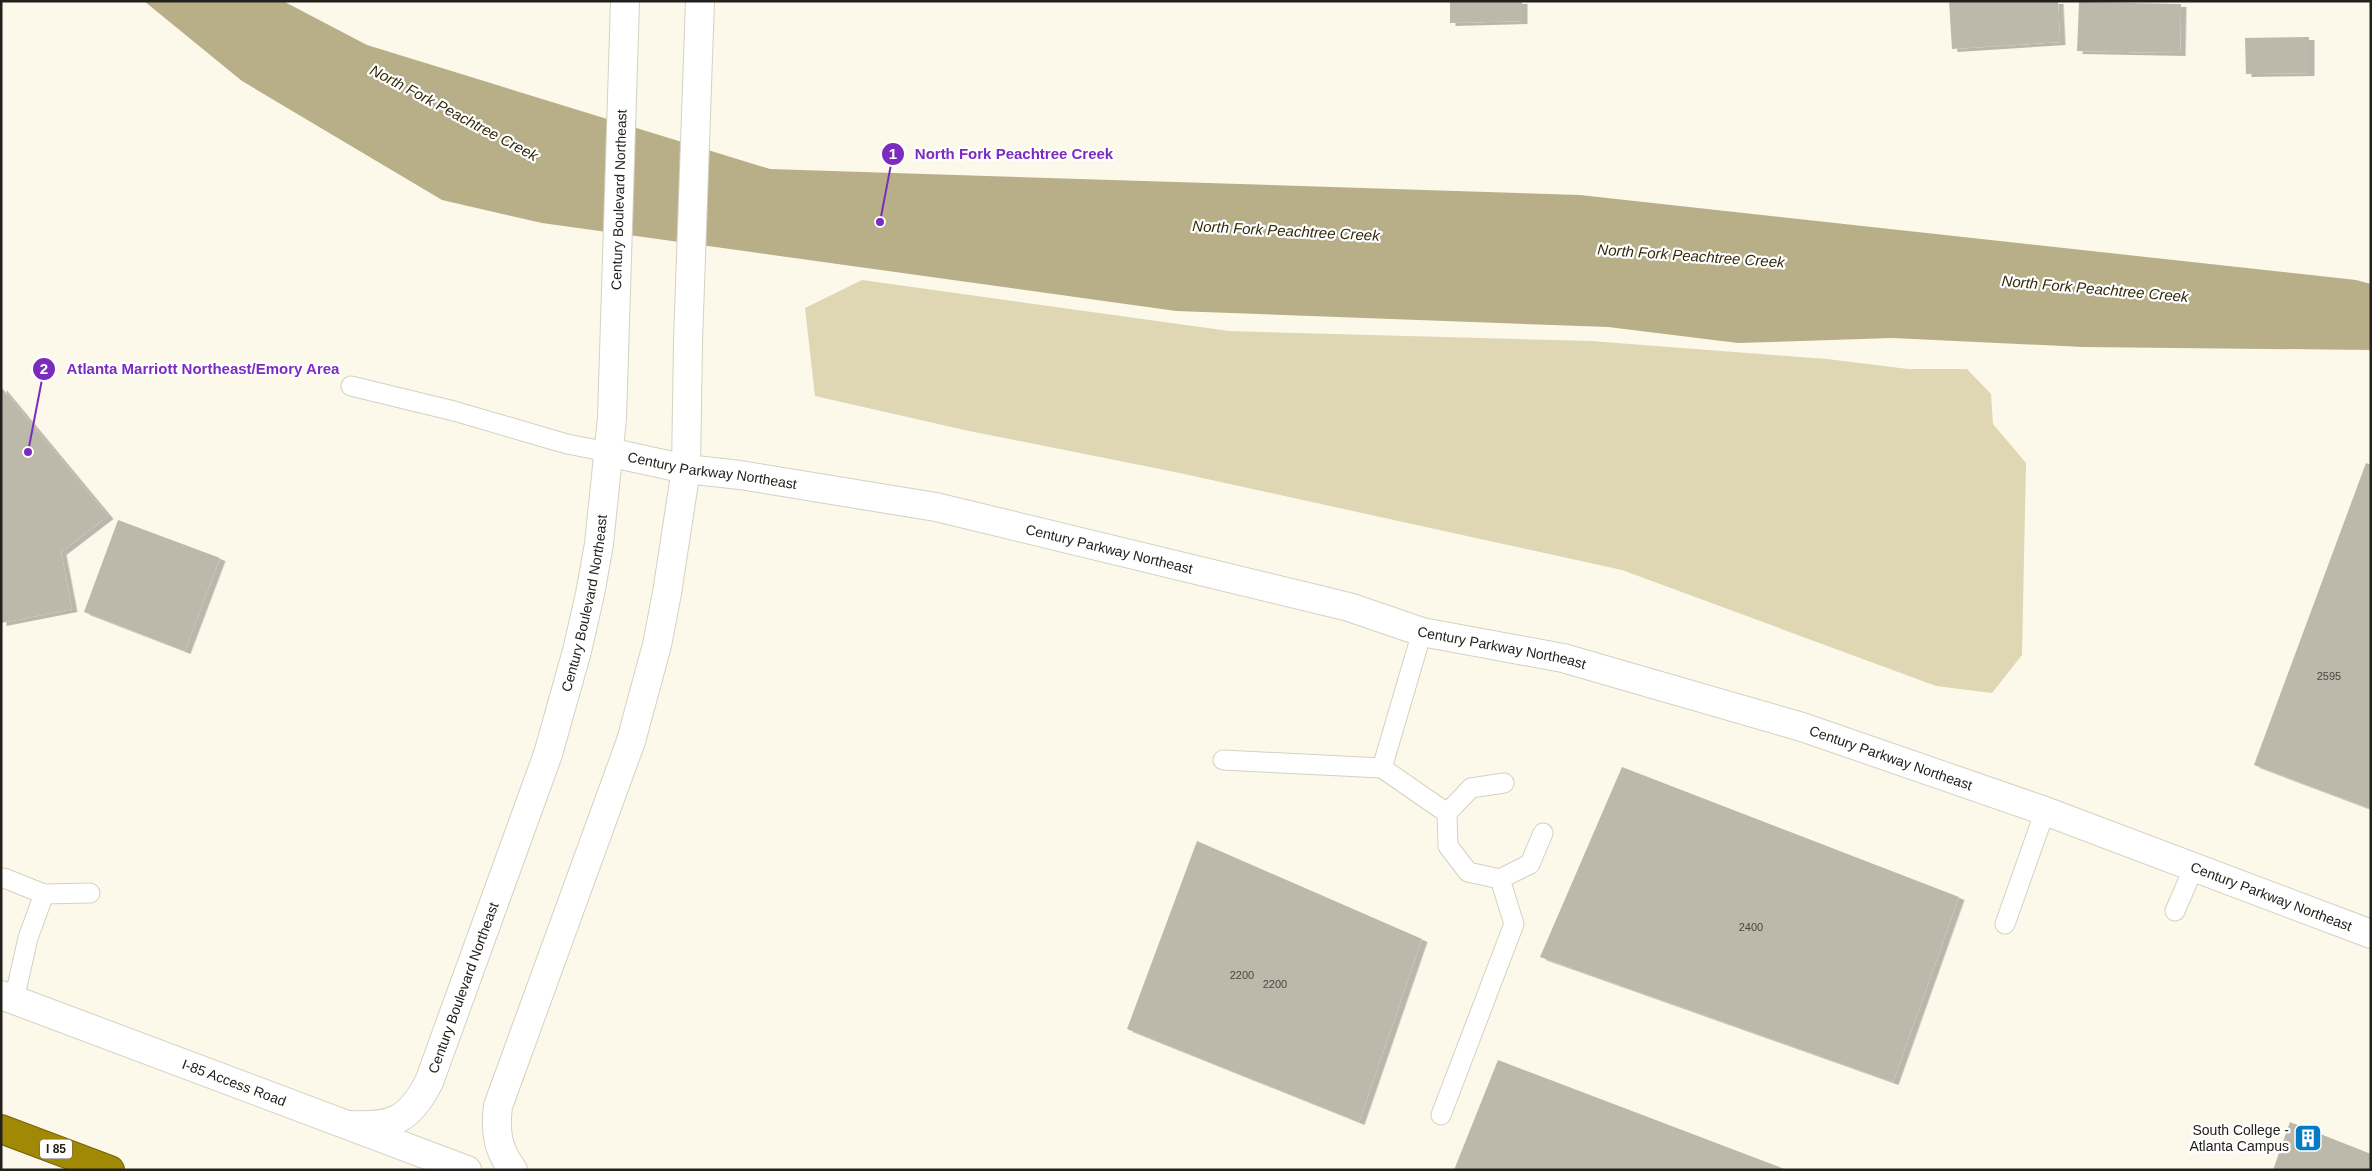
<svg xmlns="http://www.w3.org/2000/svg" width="2372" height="1171" font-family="Arial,sans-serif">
	<defs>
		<filter id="shadow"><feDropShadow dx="5.5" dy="3" stdDeviation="0" flood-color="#0004"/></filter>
	</defs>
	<rect width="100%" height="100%" fill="#fcf9eb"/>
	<polygon fill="#dfd6b4" points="862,280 1229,331 1591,341 1827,359 1908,369 1967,369 1991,394 1993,424 2026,463 2022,655 1992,693 1936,686 1622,570 1175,472 969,431 815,396 805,308"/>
	<polygon fill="#b8af89" points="144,1 283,1 367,45 770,169 1580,195 2356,280 2371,284 2371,350 2083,347 1892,338 1738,343 1608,327 1176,311 542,223 442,200 242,81"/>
	<g fill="#bcb9ab" filter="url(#shadow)">
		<polygon points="1450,1 1522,1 1522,21 1450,23"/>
		<polygon points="1949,1 2058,1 2060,42 1952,49"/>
		<polygon points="2079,2 2181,4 2180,53 2077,51"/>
		<polygon points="2309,37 2309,73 2246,74 2245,38"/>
		<polygon points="1,387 108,516 61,552 72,609 1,623"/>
		<polygon points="2366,463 2371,465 2371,809 2254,765"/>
		<polygon points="118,520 220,558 185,651 84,612"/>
		<polygon points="1622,767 1959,897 1893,1082 1540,957"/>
		<polygon points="1197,841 1422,939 1359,1122 1127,1029"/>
		<polygon points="1498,1060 1787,1170 1454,1170"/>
		<polygon points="2290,1122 2371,1154 2371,1170 2273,1170"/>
	</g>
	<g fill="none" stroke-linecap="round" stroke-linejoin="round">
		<g stroke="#d4d1c3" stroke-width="21">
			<g id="service">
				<polyline points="351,386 454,411 567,444 608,452"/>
				<polyline points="1422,632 1382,768 1447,813"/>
				<polyline points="1223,760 1382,768"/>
				<polyline points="1504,783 1471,788 1447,813 1448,846 1468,872 1500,879 1530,864 1543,833"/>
				<polyline points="4,878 44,894 90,893"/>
				<polyline points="2175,911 2194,867"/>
				<polyline points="2005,924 2045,811"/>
				<polyline points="14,1000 28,938 44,894"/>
				<polyline points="1441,1115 1514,924 1500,879"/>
			</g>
		</g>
		<g stroke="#d4d1c3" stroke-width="30">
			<g id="minor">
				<path id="s1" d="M608 452 686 469 740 475 936 507 1349 607 1422 632 1563 658 1802 727 2045 811 2371 934"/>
				<path id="s2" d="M350 1125C392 1127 409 1121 429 1082L548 754 577 651 590 594 599 544 612 418 625 1"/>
				<path d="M513 1170C497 1149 495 1131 498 1106L631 741 657 645 667 593 686 469 688 342 700 1"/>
			</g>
		</g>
		<g stroke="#d4d1c3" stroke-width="30">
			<g id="secondary">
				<path id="s3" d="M1 995 467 1170"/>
			</g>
		</g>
		<g stroke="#75640d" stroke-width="30">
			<polyline id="motorway" points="1,1129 110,1170"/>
		</g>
		<use href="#service" stroke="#fff" stroke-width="19"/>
		<use href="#minor" stroke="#fff" stroke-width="28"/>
		<use href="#secondary" stroke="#fff" stroke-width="28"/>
		<use href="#motorway" stroke="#a18805" stroke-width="28"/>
	</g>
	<defs>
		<g id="building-square" transform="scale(1.4375)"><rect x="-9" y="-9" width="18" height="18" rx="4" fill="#057bc5" stroke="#fff"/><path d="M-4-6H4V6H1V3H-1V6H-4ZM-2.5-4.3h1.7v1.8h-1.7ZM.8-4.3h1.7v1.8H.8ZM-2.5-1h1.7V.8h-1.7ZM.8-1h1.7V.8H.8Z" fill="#fff"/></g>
	</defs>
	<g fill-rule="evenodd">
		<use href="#building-square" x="2308" y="1138"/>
	</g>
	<g text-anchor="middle" stroke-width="4.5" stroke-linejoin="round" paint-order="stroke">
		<g font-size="11" fill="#484740">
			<text x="2329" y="680">2595</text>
			<text x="1751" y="931">2400</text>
			<text x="1242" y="979">2200</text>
			<text x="1275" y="988">2200</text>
		</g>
		<rect fill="#fff" stroke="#646460" stroke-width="1" x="40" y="1139.5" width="32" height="19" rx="4"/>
		<g font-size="12" font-weight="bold" fill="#22211c">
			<text x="56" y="1153">I 85</text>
		</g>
		<g font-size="14" fill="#22211c" stroke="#fff">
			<text dy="5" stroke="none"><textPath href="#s2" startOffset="1008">Century Boulevard Northeast</textPath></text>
			<text dy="5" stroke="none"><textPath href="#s1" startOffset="106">Century Parkway Northeast</textPath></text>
			<text dy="5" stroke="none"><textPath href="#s1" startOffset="511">Century Parkway Northeast</textPath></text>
			<text dy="5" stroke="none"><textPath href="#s2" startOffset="602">Century Boulevard Northeast</textPath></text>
			<text dy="5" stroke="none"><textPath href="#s1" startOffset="916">Century Parkway Northeast</textPath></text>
			<text dy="5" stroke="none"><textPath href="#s1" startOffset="1321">Century Parkway Northeast</textPath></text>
			<text dy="5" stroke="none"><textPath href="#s1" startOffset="1726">Century Parkway Northeast</textPath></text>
			<text dy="5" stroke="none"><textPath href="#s2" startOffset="198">Century Boulevard Northeast</textPath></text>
			<text dy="5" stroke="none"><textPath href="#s3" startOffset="249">I-85 Access Road</textPath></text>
		</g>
		<g font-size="14" fill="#22211c" stroke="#fff" text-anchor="end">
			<text x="2289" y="1135">South College -<tspan x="2289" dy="16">Atlanta Campus</tspan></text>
		</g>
		<g font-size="15" font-style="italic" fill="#322a09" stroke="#fff">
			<text transform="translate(454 113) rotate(28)" y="5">North Fork Peachtree Creek</text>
			<text transform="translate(1286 231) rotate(3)" y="5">North Fork Peachtree Creek</text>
			<text transform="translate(1691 256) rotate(4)" y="5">North Fork Peachtree Creek</text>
			<text transform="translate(2095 289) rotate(5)" y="5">North Fork Peachtree Creek</text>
		</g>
	</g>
	<path fill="none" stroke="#7b2cbf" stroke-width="2" d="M880 222L893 154M28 452L44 369"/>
	<g fill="#7b2cbf" stroke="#fff" stroke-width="2">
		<circle cx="880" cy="222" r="5"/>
		<circle cx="28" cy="452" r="5"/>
		<circle cx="893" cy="154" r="12"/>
		<circle cx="44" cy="369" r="12"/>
	</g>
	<g font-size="15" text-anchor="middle" font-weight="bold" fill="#fff">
		<text x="893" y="159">1</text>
		<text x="44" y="374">2</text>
	</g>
	<g font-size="15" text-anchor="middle" font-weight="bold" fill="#7b2cbf" stroke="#fff" stroke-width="4.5" stroke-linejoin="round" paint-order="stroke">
		<text x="1014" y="159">North Fork Peachtree Creek</text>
		<text x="203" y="374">Atlanta Marriott Northeast/Emory Area</text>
	</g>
	<rect width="2372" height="1171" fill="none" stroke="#22211c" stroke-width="5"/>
</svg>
